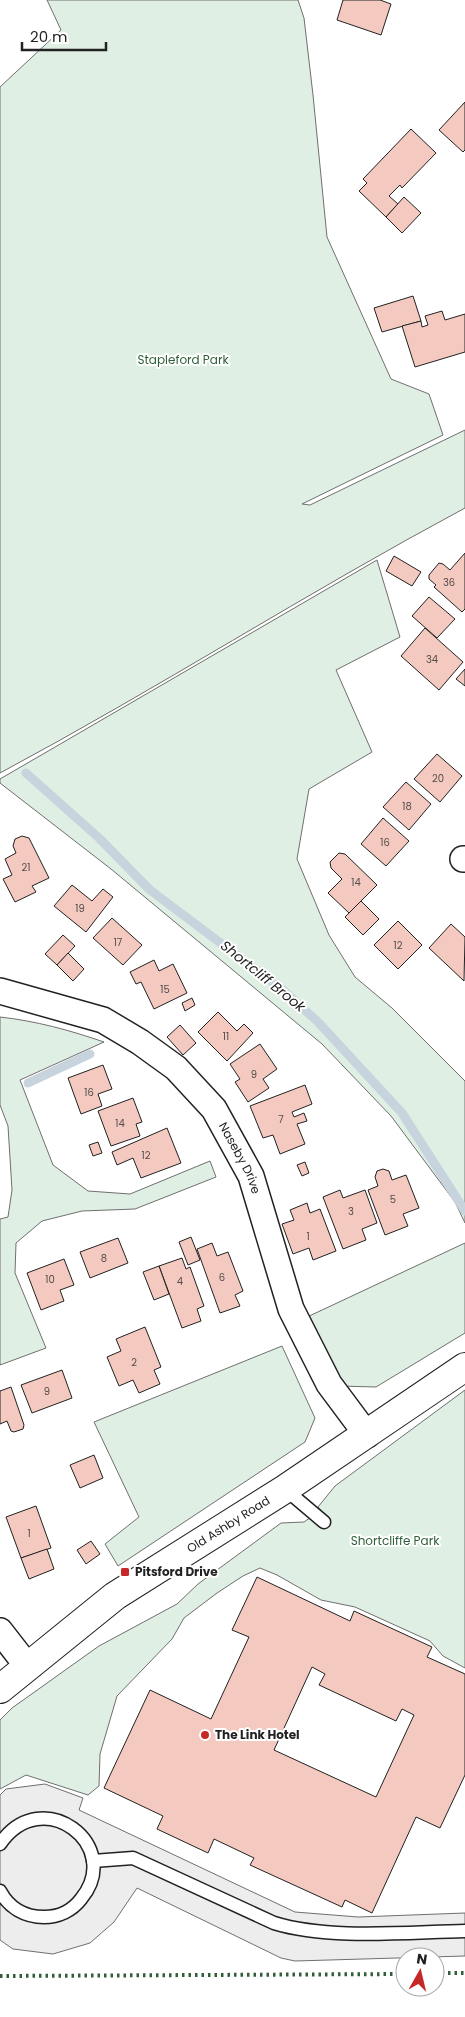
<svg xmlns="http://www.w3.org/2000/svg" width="465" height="2017" font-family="Poppins,sans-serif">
	<rect width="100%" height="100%" fill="#fff"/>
	<g fill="#e0efe3" stroke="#6f6f6f">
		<path d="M47 0H298L304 18 313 95 327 237 391 379 429 394 443 435 302 504 310 505 465 430V508C308 592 157 689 0 773V87L61 30Z"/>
		<polygon points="377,560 400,637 336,670 372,752 309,789 297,859 329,935 355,977 392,1008 465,1081 465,1223 455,1202 391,1116 322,1044 111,869 0,783 0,779"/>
		<path d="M0 1017C36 1021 69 1030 104 1042L20 1080 53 1165 88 1191 130 1194 210 1161 216 1177 135 1209 82 1211 42 1221 16 1243 15 1273 46 1348 0 1365V1219L8 1217 12 1190 8 1126 0 1105Z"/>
		<polygon points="465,1243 465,1333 376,1387 339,1386 305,1318"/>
		<polygon points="282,1346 315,1418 305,1442 118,1566 105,1544 139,1517 94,1422"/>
		<polygon points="465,1390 465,1668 443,1656 430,1641 355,1607 321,1600 277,1575 260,1568 243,1576 217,1593 184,1618 172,1639 117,1696 100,1754 99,1786 88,1795 26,1775 0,1789 0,1720 12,1708 99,1646 177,1604 198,1584 281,1523 304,1522 321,1510 318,1507 335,1486"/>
	</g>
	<polygon fill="#ededed" stroke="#6f6f6f" points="45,1784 83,1798 79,1810 295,1912 358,1917 465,1913 465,1956 295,1961 281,1958 137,1888 114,1922 90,1943 53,1954 13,1949 0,1940 0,1795 6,1789"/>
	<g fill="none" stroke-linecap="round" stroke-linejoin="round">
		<g stroke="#c7d3dd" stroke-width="9">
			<polyline points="26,773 99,838 150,890 283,990 318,1022 402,1113 465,1211"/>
			<polyline points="28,1083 90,1054"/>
		</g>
	</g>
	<g fill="#f3c9c0" stroke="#222" fill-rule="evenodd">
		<polygon points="343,0 380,0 391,4 381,35 337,20"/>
		<polygon points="465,102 465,150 463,152 439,130"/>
		<polygon points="411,129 436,153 402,188 400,185 389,196 398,204 386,217 359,191 367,183 363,179"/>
		<polygon points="404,197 421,213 402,233 386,217"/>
		<polygon points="413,296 421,321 382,332 374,308"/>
		<polygon points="442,311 445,320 465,314 465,352 415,367 402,326 421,321 422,327 428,325 425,316"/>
		<polygon points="465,553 465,609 462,612 434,587 436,585 429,579 429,575 439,563 443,564 450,570"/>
		<polygon points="394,556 421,572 412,586 386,571"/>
		<polygon points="429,597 455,619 437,638 412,616"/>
		<polygon points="425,628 463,662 439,690 401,656"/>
		<polygon points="465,669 465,686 456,679"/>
		<polygon points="437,754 462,776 440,802 414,779"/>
		<polygon points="406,782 431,804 409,830 383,807"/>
		<polygon points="383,818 409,841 386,866 361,844"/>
		<polygon points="22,836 29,838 49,878 32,886 36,892 15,902 3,879 12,875 5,859 16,853 13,846 15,839"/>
		<polygon points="339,853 345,854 377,885 349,913 328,893 342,879 331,868 330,862"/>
		<polygon points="72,885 92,901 103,889 113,897 86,932 54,906"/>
		<polygon points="361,901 379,919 363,935 345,917"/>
		<polygon points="112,918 142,945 123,965 93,938"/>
		<polygon points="398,921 422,945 398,969 374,945"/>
		<polygon points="451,924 465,937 464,981 429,948"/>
		<polygon points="63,935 75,946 57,965 45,954"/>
		<polygon points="68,953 84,969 73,981 57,965"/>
		<polygon points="154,960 159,971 173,964 187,993 154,1009 141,982 136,984 130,972"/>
		<polygon points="192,998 195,1005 185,1011 182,1003"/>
		<polygon points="218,1012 237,1031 244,1024 253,1033 227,1061 198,1032"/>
		<polygon points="180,1025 196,1043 183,1055 167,1037"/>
		<polygon points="260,1044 277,1069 263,1079 269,1088 248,1102 235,1082 240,1079 230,1064"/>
		<polygon points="103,1065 112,1089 98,1094 102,1106 81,1114 68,1078"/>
		<polygon points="305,1085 312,1104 292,1112 294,1117 304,1113 307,1121 297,1124 305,1144 280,1154 273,1135 263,1138 250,1106"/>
		<polygon points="133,1098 142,1122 136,1124 140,1136 111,1146 98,1111"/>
		<polygon points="167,1128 181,1163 141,1178 133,1158 117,1165 112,1152"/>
		<polygon points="98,1142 102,1153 93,1156 89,1145"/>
		<polygon points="305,1162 309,1173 302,1176 297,1165"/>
		<polygon points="383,1169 389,1171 392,1180 406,1175 419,1208 403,1214 408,1226 385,1235 368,1190 378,1186 375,1177 377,1171"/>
		<polygon points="340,1190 343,1198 365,1190 377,1223 362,1229 366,1240 343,1249 323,1197"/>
		<polygon points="307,1203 310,1213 320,1209 336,1251 313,1260 309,1248 293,1254 282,1224 294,1220 290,1210"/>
		<polygon points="191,1237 200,1260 188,1265 179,1242"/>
		<polygon points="118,1238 128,1263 90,1278 80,1252"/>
		<polygon points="212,1243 217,1256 228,1252 243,1291 235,1295 240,1306 220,1313 197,1249"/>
		<polygon points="182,1258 186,1269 190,1267 204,1306 197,1309 201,1321 182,1328 159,1266"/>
		<polygon points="64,1259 74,1285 60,1290 64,1301 41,1310 27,1273"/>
		<polygon points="159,1266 169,1294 154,1300 143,1272"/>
		<polygon points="145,1327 161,1367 154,1370 160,1384 139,1393 133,1380 119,1386 107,1357 121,1351 116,1339"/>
		<polygon points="62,1370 72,1398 32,1413 21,1385"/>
		<polygon points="11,1387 24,1425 23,1429 14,1432 11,1431 7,1421 0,1424 0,1391"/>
		<polygon points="94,1455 103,1478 80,1488 70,1465"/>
		<polygon points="36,1506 51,1548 21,1558 6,1517"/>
		<polygon points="91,1541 100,1554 86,1564 77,1550"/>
		<polygon points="47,1549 54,1569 29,1579 21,1558"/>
		<path d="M257 1577 350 1621 354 1611 432 1647 427 1657 465 1674V1775L440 1828 416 1817 372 1913 345 1900 342 1907 250 1865 254 1858 214 1839 208 1853 157 1829 163 1816 104 1788 150 1690 211 1719 249 1637 232 1630ZM312 1667 325 1674 319 1685 396 1721 402 1709 414 1715 376 1797 274 1750Z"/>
	</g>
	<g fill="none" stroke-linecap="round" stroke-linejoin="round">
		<g stroke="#222" stroke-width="15">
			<g id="service">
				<polyline points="285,1489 324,1522"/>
				<path d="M0 1844C42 1782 125 1846 81 1899 72 1911 58 1917 44 1917 25 1917 9 1908 0 1891"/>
				<path d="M93 1861 133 1858 274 1923C329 1940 407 1932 465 1931"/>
			</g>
		</g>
		<g stroke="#222" stroke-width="28">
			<g id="minor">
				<polyline points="463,859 465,859"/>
				<path id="s1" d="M0 991 103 1020 140 1042 176 1068 214 1109 251 1176 291 1309 329 1384 367 1435"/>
				<polyline points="0,1631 28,1667"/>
			</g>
		</g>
		<g stroke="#222" stroke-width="30">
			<g id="tertiary">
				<path id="s2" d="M0 1689 115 1596 285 1489 465 1367"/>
			</g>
		</g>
		<use href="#service" stroke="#fff" stroke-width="12"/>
		<use href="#minor" stroke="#fff" stroke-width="25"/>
		<use href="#tertiary" stroke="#fff" stroke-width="28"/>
		<g stroke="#2f5e38" stroke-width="4" stroke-dasharray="2.5 4" stroke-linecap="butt">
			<polyline points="435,1973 465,1973"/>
			<polyline points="0,1976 405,1974"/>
		</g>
	</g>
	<g fill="#c62828" stroke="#fff" stroke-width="2">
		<rect x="120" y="1567" width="10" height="10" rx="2.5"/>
		<circle cx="205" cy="1735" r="5"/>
	</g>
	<g text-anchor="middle" stroke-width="4" stroke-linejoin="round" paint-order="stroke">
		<g font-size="10" fill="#564c4a">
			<text x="449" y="586">36</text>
			<text x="432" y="663">34</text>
			<text x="438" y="782">20</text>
			<text x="407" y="810">18</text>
			<text x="385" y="846">16</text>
			<text x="26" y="871">21</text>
			<text x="356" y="886">14</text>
			<text x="80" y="912">19</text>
			<text x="118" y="946">17</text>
			<text x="398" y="949">12</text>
			<text x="165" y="993">15</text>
			<text x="226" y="1040">11</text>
			<text x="254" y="1078">9</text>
			<text x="89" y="1096">16</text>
			<text x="281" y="1123">7</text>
			<text x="120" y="1127">14</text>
			<text x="146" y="1159">12</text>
			<text x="393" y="1203">5</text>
			<text x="351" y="1215">3</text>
			<text x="308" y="1240">1</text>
			<text x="104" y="1262">8</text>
			<text x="222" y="1281">6</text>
			<text x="50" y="1283">10</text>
			<text x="180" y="1285">4</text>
			<text x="134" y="1366">2</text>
			<text x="47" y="1395">9</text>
			<text x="29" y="1537">1</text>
		</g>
		<g font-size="12" fill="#2f5e38" stroke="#fff">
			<text x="183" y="364">Stapleford Park</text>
			<text x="395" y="1545">Shortcliffe Park</text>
		</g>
		<g font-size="12" fill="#222" stroke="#fff">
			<text dy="4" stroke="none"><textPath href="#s1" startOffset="306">Naseby Drive</textPath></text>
			<text dy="4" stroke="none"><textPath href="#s2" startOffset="282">Old Ashby Road</textPath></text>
		</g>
		<g font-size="12" font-weight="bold" fill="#222" stroke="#fff" text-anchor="start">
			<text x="135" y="1576">Pitsford Drive</text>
			<text x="215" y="1739">The Link Hotel</text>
		</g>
		<g font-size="14" font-style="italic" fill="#222" stroke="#fff">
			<text transform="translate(263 976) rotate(39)" y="5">Shortcliff Brook</text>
		</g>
	</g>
	<g transform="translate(420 1972) rotate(8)"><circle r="24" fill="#ffffff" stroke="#a7a7a7"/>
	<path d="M0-4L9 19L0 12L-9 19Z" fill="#c62828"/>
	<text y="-8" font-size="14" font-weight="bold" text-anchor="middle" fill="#222222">N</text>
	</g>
	<path d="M22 42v8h84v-8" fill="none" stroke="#222222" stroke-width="2.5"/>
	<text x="30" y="42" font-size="15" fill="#222222" stroke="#ffffff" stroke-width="4" paint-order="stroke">20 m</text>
</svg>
